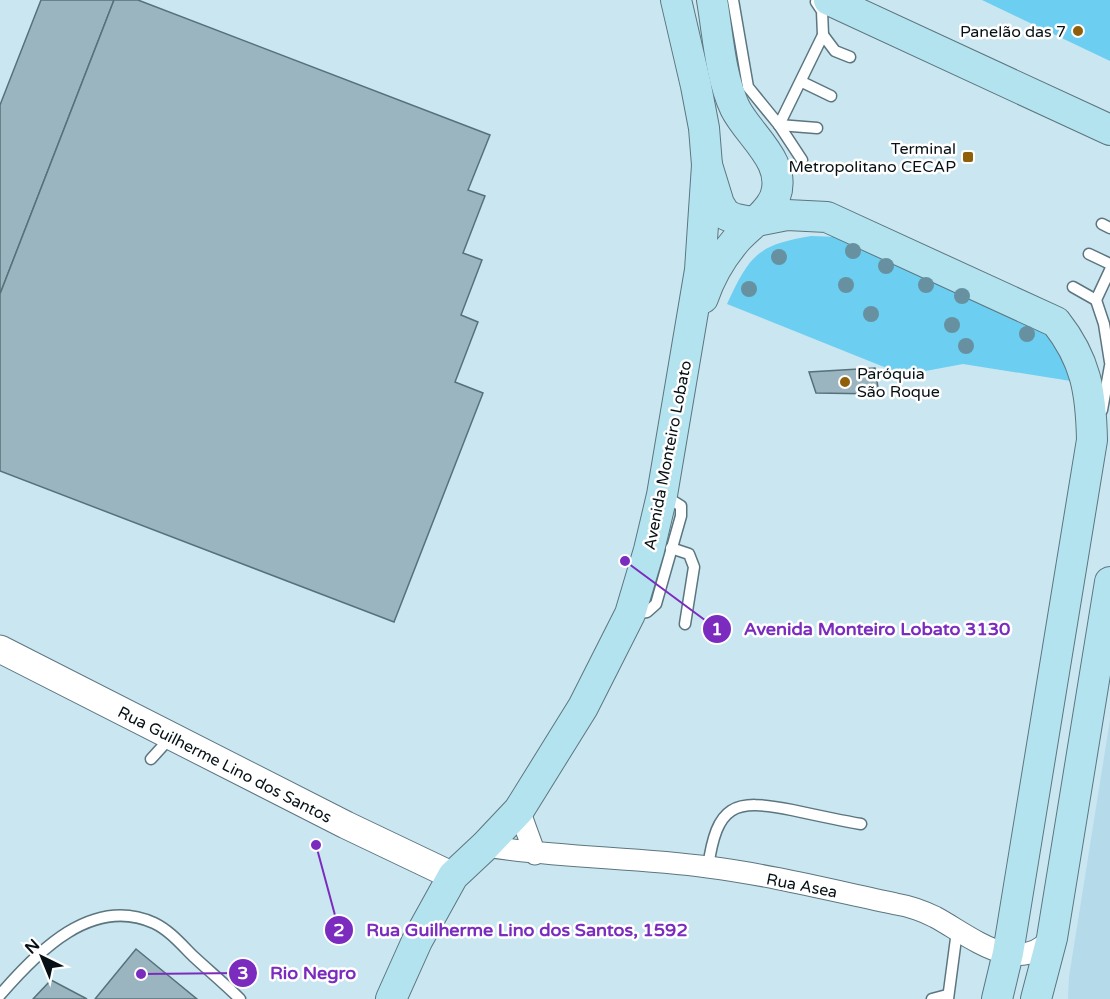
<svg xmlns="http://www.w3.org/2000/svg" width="1110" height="999" font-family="'Varela Round',sans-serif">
	<rect width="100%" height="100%" fill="#c9e6f1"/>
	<polygon fill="#b5dae9" points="1110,720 1110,999 1068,999 1069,977"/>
	<g fill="#6ccef0">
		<polygon points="982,0 1110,0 1110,61"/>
		<path d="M811 236 838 237 1028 320 1058 344 1071 381 963 364 904 375 727 304C750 255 757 245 811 236Z"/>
	</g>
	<g fill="#9ab5c0" stroke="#57717a" stroke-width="1.5">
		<polygon points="41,0 114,0 0,294 0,105"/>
		<polygon points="114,0 138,0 490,135 468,190 485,196 463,253 482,260 461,315 478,322 455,382 483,393 394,622 0,471 0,294"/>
		<polygon points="875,368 879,394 816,393 809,372"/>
		<polygon points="136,949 197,999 95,999"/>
		<polygon points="51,980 87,999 33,999"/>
	</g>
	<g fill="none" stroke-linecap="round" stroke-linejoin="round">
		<g stroke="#5c7680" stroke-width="13">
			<g id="service">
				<polyline points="733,0 748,87 779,125 802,160"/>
				<polyline points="823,35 835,51 850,57"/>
				<polyline points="802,82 831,96"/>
				<polyline points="779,125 823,35 822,11 816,2"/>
				<polyline points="779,125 817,128"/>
				<polyline points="1102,224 1110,228"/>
				<polyline points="1089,254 1110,264"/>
				<polyline points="1073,287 1096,300"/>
				<polyline points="1096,300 1104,324 1110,362"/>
				<polyline points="1096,300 1110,270"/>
				<polyline points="1102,410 1110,366"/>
				<polyline points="671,548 689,554 694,567 685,624"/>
				<polyline points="633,614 647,612 656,604 681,516 681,506 665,496"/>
				<polyline points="151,759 171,737"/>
				<path d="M708 867C717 805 733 798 792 810 815 815 838 820 861 824"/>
				<path d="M0 995C37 952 92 895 154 923 169 930 181 944 193 956 208 970 225 984 240 999"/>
				<polyline points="932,999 947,995"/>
				<polyline points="948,999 957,931"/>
			</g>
		</g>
		<g stroke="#5c7680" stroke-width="23">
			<g id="minor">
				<polyline points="519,810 535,854"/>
				<path d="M485 846C559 858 634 857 708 867 771 875 834 891 896 904 908 906 923 911 935 917 969 935 1017 978 1052 938"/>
			</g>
		</g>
		<g stroke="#5c7680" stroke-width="29">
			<polyline id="tertiary" points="0,649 346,825 453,876"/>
		</g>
		<g stroke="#5c7680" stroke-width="32">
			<g id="secondary">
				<polyline points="829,0 1110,130"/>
				<path d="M707 165 719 204 726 215 736 219 751 222 787 215 827 217 1056 322C1086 360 1091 392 1092 440L1008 953 997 999"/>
				<path d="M703 298C710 277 723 255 738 238 750 225 768 214 775 197 788 162 749 136 735 108 720 76 718 35 712 0"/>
				<polyline points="391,999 417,941 453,876 485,846 519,810 583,707 630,614 649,550 662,495 700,270 707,165 704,128 696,86 676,0"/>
				<polyline points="1036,999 1052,938 1110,582"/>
			</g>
		</g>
		<use href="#service" stroke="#fff" stroke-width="10"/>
		<use href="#minor" stroke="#fff" stroke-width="21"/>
		<use href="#tertiary" stroke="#fff" stroke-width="27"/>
		<use href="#secondary" stroke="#b3e3ef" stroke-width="30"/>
	</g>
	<g fill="#6791a0">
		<circle cx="853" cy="251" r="8"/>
		<circle cx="779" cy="257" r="8"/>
		<circle cx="886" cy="266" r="8"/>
		<circle cx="846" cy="285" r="8"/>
		<circle cx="926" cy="285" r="8"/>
		<circle cx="749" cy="289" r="8"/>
		<circle cx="962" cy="296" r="8"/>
		<circle cx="871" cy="314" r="8"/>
		<circle cx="952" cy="325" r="8"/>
		<circle cx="1027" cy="334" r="8"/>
		<circle cx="966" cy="346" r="8"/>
	</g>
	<g fill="#8f5f0a" stroke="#fff" stroke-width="2">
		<circle cx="1078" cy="31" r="6"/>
		<rect x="962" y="151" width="12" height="12" rx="3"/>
		<circle cx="845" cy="382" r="6"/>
	</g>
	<g text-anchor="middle" stroke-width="5" stroke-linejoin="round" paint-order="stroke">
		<g font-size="16" fill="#071115" stroke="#fff" text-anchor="end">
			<text x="1066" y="37">Panelão das 7</text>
			<text x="956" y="154">Terminal<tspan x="956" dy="18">Metropolitano CECAP</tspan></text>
			<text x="857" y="379" text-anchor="start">Paróquia<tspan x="857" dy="18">São Roque</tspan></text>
		</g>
		<g font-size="16" fill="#071115" stroke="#fff">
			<text transform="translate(667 455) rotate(-79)" y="6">Avenida Monteiro Lobato</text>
			<text transform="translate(225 764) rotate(27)" y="6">Rua Guilherme Lino dos Santos</text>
			<text transform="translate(802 885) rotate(11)" y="6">Rua Asea</text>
		</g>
	</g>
	<path fill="none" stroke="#7b2cbf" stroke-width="2" d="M625 561L717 629M316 845L339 930M141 974L243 973"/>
	<g fill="#7b2cbf" stroke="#fff" stroke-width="2">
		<circle cx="625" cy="561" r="6"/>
		<circle cx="316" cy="845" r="6"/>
		<circle cx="141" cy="974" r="6"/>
		<circle cx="717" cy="629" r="15"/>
		<circle cx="339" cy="930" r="15"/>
		<circle cx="243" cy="973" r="15"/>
	</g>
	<g font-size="18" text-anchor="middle" font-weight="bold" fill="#fff">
		<text x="717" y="635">1</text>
		<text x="339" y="936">2</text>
		<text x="243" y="979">3</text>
	</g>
	<g font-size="18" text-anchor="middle" font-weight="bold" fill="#7b2cbf" stroke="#fff" stroke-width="5" stroke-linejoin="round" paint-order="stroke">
		<text x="877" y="635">Avenida Monteiro Lobato 3130</text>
		<text x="527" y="936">Rua Guilherme Lino dos Santos, 1592</text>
		<text x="313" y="979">Rio Negro</text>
	</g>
	<g transform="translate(42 957) rotate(317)" stroke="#ffffff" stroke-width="4.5" paint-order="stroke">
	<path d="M0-4.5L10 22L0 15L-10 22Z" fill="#071115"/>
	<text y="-9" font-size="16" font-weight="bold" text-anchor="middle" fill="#071115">N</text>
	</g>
</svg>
